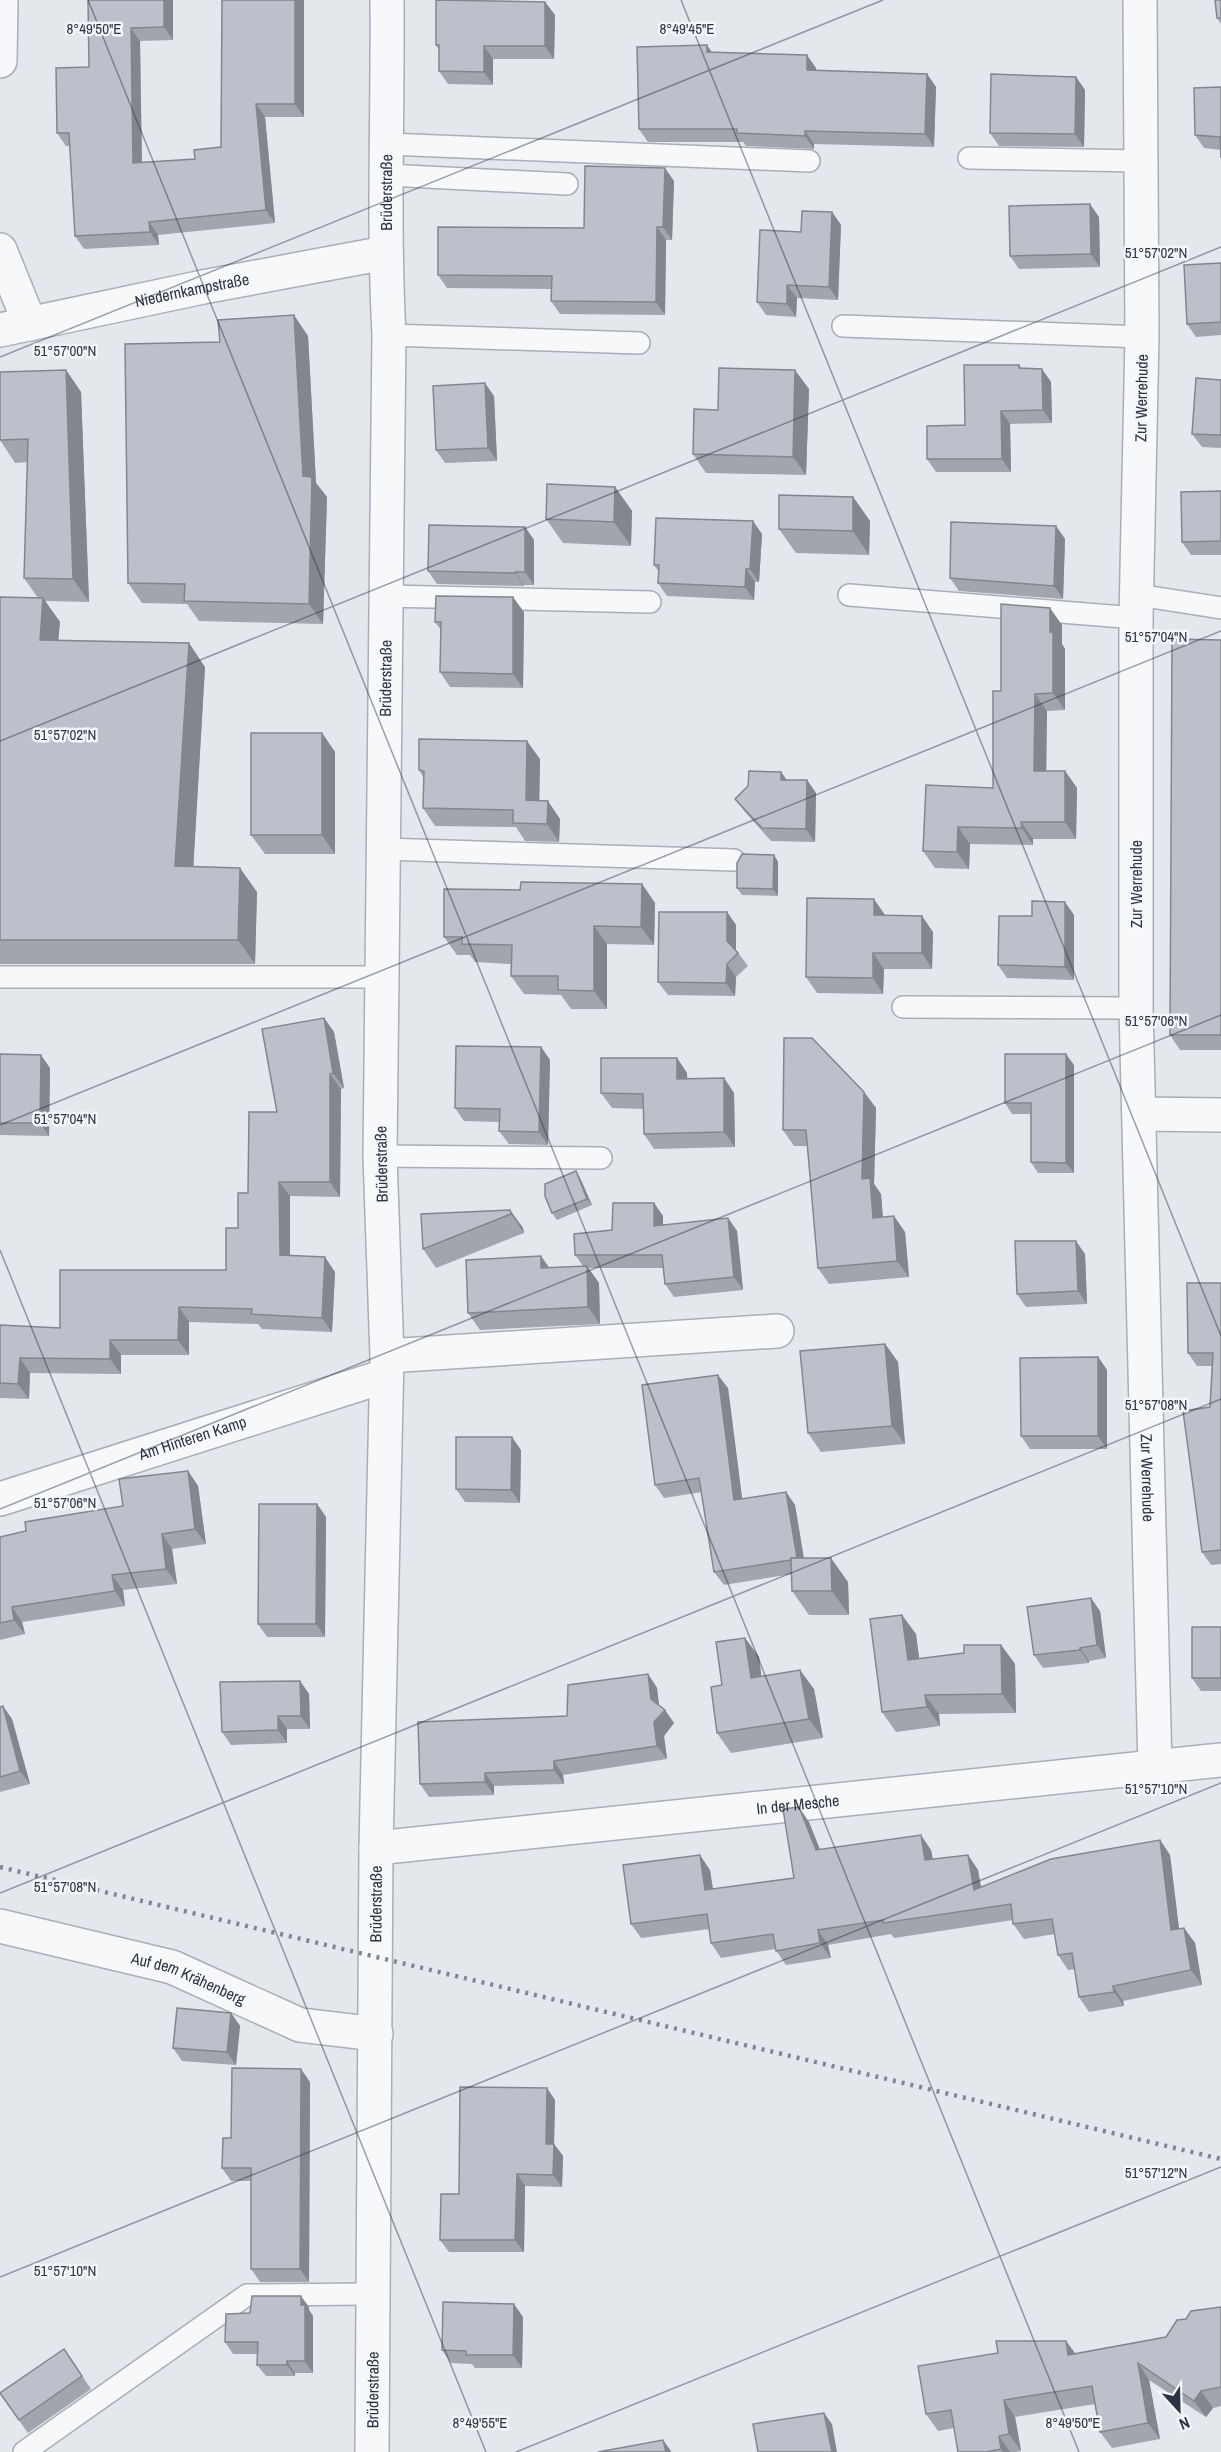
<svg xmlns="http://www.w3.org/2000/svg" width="1221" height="2452" font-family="'Archivo Narrow',sans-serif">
	<rect width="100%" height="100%" fill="#e4e7ec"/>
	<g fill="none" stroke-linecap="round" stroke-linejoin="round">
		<g stroke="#a9aeb7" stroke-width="24">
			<g id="service">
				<polyline points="388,144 809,161"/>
				<polyline points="969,158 1140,161"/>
				<polyline points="387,175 567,184"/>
				<polyline points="843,326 1142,337"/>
				<polyline points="389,335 639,343"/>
				<polyline points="849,595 1136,618"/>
				<polyline points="1138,595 1221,608"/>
				<polyline points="386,596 650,602"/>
				<polyline points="383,849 734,860"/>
				<polyline points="0,977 382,977"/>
				<polyline points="903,1007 1136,1008"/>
				<polyline points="380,1156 601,1158"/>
				<polyline points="24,2452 247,2295 372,2294"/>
			</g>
		</g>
		<g stroke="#a9aeb7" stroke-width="36">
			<g id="minor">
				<path id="s1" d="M1140 0 1142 337 1136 618V1008L1155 1768"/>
				<polyline points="0,61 1,0"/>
				<polyline points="0,250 30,324"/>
				<path id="s2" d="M0 330 203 287 385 253"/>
				<polyline points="1139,1114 1221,1115"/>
				<polyline points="387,1356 777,1331"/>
				<path id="s3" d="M0 1499 385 1376"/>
				<path id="s4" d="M376 1848 1221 1760"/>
				<path id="s5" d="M0 1926 172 1967 300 2025 376 2034"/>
				<path id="s6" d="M372 2452 376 1848 387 1356 380 1156 389 335C383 224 388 112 387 0"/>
			</g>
		</g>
		<use href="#service" stroke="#f7f8fa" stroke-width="21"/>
		<use href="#minor" stroke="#f7f8fa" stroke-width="33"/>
		<polyline stroke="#7d8696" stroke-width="4.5" stroke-dasharray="3 6" stroke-linecap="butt" points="0,1867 1221,2159"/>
	</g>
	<g fill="#a1a5ae">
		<polygon points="88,0 173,0 173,40 140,41 142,162 195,159 221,147 222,0 304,0 304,117 265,117 275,223 158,235 159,245 84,249 75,236 70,146 66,146 57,133 89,67"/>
		<polygon points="1221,0 1221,24 1217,18"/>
		<polygon points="545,2 555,15 554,59 493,59 493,85 448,84 439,71 439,50 436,45"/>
		<polygon points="712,52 816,68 816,70 927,74 936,87 934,147 814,144 814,149 746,146 743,142 648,142 639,129"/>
		<polygon points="1076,77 1085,90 1084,147 999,146 990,133"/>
		<polygon points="1221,87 1221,150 1204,148 1195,135"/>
		<polygon points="674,181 672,240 666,240 665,315 560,314 551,301 552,289 447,288 438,275 584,228"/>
		<polygon points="832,212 841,225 838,300 797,298 796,317 766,315 757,302 801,232"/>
		<polygon points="1099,217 1100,267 1019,269 1010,256"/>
		<polygon points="1221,263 1221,335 1196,337 1187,324"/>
		<polygon points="308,336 316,483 327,497 323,624 199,621 187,604 142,603 128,583 220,342"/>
		<polygon points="1019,365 1022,368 1042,369 1051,382 1052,423 1010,424 1011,472 936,472 927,459 965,425"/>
		<polygon points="66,370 81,392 89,602 45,601 60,622 58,641 205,667 193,867 257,892 255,964 0,964 0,597 38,598 24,578 28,462 15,463 0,440 0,372"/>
		<polygon points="1221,380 1221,448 1202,447 1192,434"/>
		<polygon points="809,389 806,475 706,473 693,454 718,410"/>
		<polygon points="494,396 497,461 445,463 436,450"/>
		<polygon points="615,487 632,511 631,546 563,543 546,519"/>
		<polygon points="1221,491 1221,555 1191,555 1182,542"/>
		<polygon points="853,497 870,521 869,555 796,553 779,529"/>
		<polygon points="1056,526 1065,539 1063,599 959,591 950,578"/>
		<polygon points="525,527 534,540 534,585 524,585 524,586 437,584 428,571"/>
		<polygon points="762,534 759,582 755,582 754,600 667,596 658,583 659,572 654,565"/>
		<polygon points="524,612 523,688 450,687 440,672 441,630 435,622"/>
		<polygon points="1062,625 1062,644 1065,649 1065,710 1047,711 1046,771 1065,771 1077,788 1076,839 1033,839 1033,845 970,844 969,869 935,868 923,851 993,788 1001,691"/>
		<polygon points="1221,640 1221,1050 1180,1050 1170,1035"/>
		<polygon points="322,733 335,752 335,854 265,854 251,835"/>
		<polygon points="540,759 539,801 560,819 559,842 525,841 516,827 435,826 423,808 424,778 419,770"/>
		<polygon points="781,772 787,780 807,780 816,793 815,842 771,841 745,812 735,799"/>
		<polygon points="774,855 778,862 778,896 742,895 737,888"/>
		<polygon points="642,884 655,903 654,945 607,944 607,1009 571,1009 561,995 524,994 511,976 511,964 475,962 470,955 457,955 444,937 520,890"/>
		<polygon points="727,912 736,925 736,950 748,966 736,977 735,996 668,995 658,982"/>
		<polygon points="885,915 933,932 932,969 884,969 883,994 817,993 806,977"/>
		<polygon points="1074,915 1074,980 1007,978 998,965"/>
		<polygon points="324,1018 334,1032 344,1088 341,1089 340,1197 290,1196 290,1255 335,1272 332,1332 262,1329 258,1324 189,1322 189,1355 121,1355 121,1374 30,1373 29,1399 0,1398 0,1325 60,1328 226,1270 248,1193 277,1112"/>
		<polygon points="541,1047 550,1060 548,1145 509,1144 499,1131 500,1122 464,1121 455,1108"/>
		<polygon points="0,1054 50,1068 49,1136 0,1135"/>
		<polygon points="677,1058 687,1073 687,1079 724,1078 734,1093 735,1147 654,1149 644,1134 643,1109 612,1108 601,1093"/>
		<polygon points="1074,1065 1074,1173 1038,1173 1031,1162 1031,1114 1012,1114 1005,1103"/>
		<polygon points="864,1092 876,1108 874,1184 881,1194 883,1217 905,1232 909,1277 829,1284 818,1268 808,1146 794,1146 783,1130"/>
		<polygon points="576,1171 580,1178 592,1205 557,1220 552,1213"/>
		<polygon points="654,1203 663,1216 663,1225 728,1218 737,1231 743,1290 674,1297 665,1284 663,1268 588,1268 599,1283 600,1324 480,1330 468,1313 549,1268 583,1266 575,1255"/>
		<polygon points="510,1210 523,1228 524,1233 436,1268 423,1249"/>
		<polygon points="1085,1254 1087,1304 1026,1307 1017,1294"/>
		<polygon points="1221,1283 1221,1564 1211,1565 1202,1552 1212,1366 1197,1366 1188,1353"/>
		<polygon points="885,1344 898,1362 905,1444 821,1452 808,1433"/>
		<polygon points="1098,1357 1107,1370 1107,1449 1030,1449 1021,1436"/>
		<polygon points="728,1388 742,1499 786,1492 795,1505 804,1558 848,1582 849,1615 809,1615 792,1591 792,1574 724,1585 714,1572 702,1492 664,1498 655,1485"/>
		<polygon points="521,1450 520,1503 465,1502 456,1489"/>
		<polygon points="188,1471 198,1486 206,1544 172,1549 177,1584 123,1590 125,1606 22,1622 25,1634 0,1640 0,1537 123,1506"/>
		<polygon points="317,1504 326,1517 325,1637 267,1637 258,1624"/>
		<polygon points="1100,1611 1106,1658 1089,1661 1089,1663 1043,1668 1034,1655"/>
		<polygon points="1221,1627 1221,1691 1201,1691 1192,1678"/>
		<polygon points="916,1634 919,1659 964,1653 1001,1645 1015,1664 1016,1713 939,1714 940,1726 896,1732 882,1712"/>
		<polygon points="745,1638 759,1657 761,1676 814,1689 823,1738 731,1753 717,1733 722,1685"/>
		<polygon points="648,1674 657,1688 659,1706 674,1723 664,1736 667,1759 563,1775 564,1784 494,1786 494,1795 429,1797 420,1784 567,1716"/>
		<polygon points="300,1681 309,1694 310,1729 287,1729 287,1743 231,1745 222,1732"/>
		<polygon points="0,1707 12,1719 30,1784 0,1792"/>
		<polygon points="809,1822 820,1850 931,1850 933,1859 968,1855 978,1870 981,1887 1160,1840 1170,1855 1179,1929 1184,1928 1195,1943 1202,1985 1123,2001 1124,2006 1089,2012 1079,1997 1075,1969 1068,1970 1058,1955 1055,1934 1024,1939 1013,1924 1013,1920 894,1938 891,1934 828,1945 831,1958 786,1965 775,1949 721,1958 711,1943 709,1929 641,1938 631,1924 710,1870 713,1889 794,1878"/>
		<polygon points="231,2013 240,2026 236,2065 182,2061 173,2048"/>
		<polygon points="310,2082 309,2282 260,2282 251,2269 251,2181 231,2181 222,2168 231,2138"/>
		<polygon points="555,2100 554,2144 563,2156 562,2187 525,2186 524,2252 449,2252 440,2240 459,2194"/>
		<polygon points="309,2307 309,2310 313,2316 313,2373 295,2373 295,2376 266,2376 257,2365 258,2354 233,2354 225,2342 250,2313"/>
		<polygon points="1221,2307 1221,2406 1213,2408 1206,2417 1149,2380 1160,2439 1112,2448 1100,2432 1095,2404 1015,2417 1021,2451 1016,2452 958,2452 954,2428 938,2431 926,2414 1066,2341 1075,2354 1166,2337 1186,2319"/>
		<polygon points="523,2317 522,2368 475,2368 472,2364 451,2363 442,2350"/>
		<polygon points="64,2349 91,2389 28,2433 0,2394"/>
	</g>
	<g fill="#83868d">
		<polygon points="164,0 173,0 173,40 164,27"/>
		<polygon points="295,0 304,0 304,117 295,104"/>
		<polygon points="545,2 555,15 554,59 545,46"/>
		<polygon points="131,28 140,41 142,176 133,163"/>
		<polygon points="707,45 716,58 707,52"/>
		<polygon points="484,46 493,59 493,85 484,72"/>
		<polygon points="807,55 816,68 816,83 807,70"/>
		<polygon points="927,74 936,87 934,147 925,134"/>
		<polygon points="1076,77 1085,90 1084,147 1075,134"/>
		<polygon points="256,104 265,117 275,223 266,210"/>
		<polygon points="805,131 814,144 814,149 805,136"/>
		<polygon points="665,168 674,181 672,240 663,227"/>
		<polygon points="1090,204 1099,217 1100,267 1091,254"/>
		<polygon points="832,212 841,225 838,300 829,287"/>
		<polygon points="149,222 158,235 159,245 150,232"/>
		<polygon points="657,227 666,240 665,315 656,302"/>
		<polygon points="787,285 797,298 796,317 787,304"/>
		<polygon points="294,315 308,336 316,483 327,497 323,624 309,604 303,476"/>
		<polygon points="1042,369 1051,382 1052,423 1043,410"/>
		<polygon points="66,370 81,392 89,602 73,579"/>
		<polygon points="795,370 809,389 806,475 793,457"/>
		<polygon points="485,383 494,396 497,461 488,448"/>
		<polygon points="1001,411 1010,424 1011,472 1002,459"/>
		<polygon points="615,487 632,511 631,546 614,522"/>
		<polygon points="853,497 870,521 869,555 853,531"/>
		<polygon points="753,521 762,534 759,582 750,569"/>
		<polygon points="1056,526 1065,539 1063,599 1054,586"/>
		<polygon points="525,527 534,540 534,585 525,572"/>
		<polygon points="746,569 755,582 754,600 745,587"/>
		<polygon points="515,572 524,585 524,586 515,573"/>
		<polygon points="513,597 524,612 523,688 513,674"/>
		<polygon points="43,598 60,622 56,664 40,640"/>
		<polygon points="1050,608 1062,625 1062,644 1065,649 1065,710 1053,693 1050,632"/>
		<polygon points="189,643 205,667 192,890 175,866"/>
		<polygon points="1035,694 1047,711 1046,788 1034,771"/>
		<polygon points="322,733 335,752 335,854 322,835"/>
		<polygon points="527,741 540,759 539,818 526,800"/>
		<polygon points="1065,771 1077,788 1076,839 1065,822"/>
		<polygon points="781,772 790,785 781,780"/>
		<polygon points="807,780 816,793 815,842 806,829"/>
		<polygon points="548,801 560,819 559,842 547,824"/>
		<polygon points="1021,822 1033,839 1033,845 1022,828"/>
		<polygon points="958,827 970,844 969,869 957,852"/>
		<polygon points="774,855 778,862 778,896 773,889"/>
		<polygon points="240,868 257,892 255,964 238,940"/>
		<polygon points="642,884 655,903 654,945 641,927"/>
		<polygon points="874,899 885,915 874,915"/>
		<polygon points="1065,902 1074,915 1074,980 1065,967"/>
		<polygon points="727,912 736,925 736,954 727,941"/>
		<polygon points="922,916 933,932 932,969 922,953"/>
		<polygon points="594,926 607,944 607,1009 594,991"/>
		<polygon points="873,953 884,969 883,994 873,978"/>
		<polygon points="727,964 736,977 735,996 726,983"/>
		<polygon points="324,1018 334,1032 344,1088 333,1073"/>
		<polygon points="541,1047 550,1060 548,1145 539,1132"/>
		<polygon points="1066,1054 1074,1065 1074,1173 1066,1163"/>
		<polygon points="41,1055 50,1068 49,1136 40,1123"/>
		<polygon points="677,1058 687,1073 688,1094 677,1079"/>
		<polygon points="330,1074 341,1089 340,1197 330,1182"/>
		<polygon points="724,1078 734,1093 735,1147 724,1132"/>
		<polygon points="864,1092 876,1108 874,1184 881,1194 884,1234 873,1218 862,1179"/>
		<polygon points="576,1171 580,1178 592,1205 587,1199"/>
		<polygon points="279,1182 290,1196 290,1270 280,1255"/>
		<polygon points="654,1203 663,1216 663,1239 654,1226"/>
		<polygon points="510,1210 523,1228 524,1233 511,1214"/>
		<polygon points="894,1216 905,1232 909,1277 897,1261"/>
		<polygon points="728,1218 737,1231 743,1290 734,1277"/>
		<polygon points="1076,1241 1085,1254 1087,1304 1078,1291"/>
		<polygon points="541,1256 553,1273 541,1268"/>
		<polygon points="325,1257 335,1272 332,1332 322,1318"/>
		<polygon points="587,1266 599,1283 600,1324 588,1307"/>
		<polygon points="179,1307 189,1322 189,1355 178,1340"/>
		<polygon points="110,1340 121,1355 121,1374 110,1359"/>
		<polygon points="885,1344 898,1362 905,1444 892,1426"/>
		<polygon points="1098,1357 1107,1370 1107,1449 1098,1436"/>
		<polygon points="20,1358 30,1373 29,1399 18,1384"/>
		<polygon points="718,1375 728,1388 744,1513 734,1500"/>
		<polygon points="512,1437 521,1450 520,1503 511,1490"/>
		<polygon points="188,1471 198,1486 206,1544 195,1529"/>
		<polygon points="786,1492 795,1505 806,1572 797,1559"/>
		<polygon points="317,1504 326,1517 325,1637 316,1624"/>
		<polygon points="162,1534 172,1549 177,1584 166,1569"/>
		<polygon points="831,1558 848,1582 849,1615 832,1591"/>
		<polygon points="112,1575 123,1590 125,1606 115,1591"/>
		<polygon points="1091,1598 1100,1611 1106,1658 1097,1645"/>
		<polygon points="12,1607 22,1622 25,1634 14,1620"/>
		<polygon points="902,1615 916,1634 922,1680 908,1660"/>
		<polygon points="745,1638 759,1657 764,1697 751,1678"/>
		<polygon points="1001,1645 1015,1664 1016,1713 1002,1694"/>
		<polygon points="1080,1648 1089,1661 1089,1663 1080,1650"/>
		<polygon points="800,1670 814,1689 823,1738 809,1719"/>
		<polygon points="648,1674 657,1688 660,1713 651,1699"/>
		<polygon points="300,1681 309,1694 310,1729 301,1716"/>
		<polygon points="925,1695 939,1714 940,1726 927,1707"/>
		<polygon points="3,1706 12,1719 30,1784 20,1771"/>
		<polygon points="665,1710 674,1723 664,1736 667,1759 657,1746 654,1722"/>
		<polygon points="278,1716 287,1729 287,1743 278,1730"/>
		<polygon points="554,1761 563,1775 564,1784 554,1770"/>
		<polygon points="485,1773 494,1786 494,1795 485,1782"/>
		<polygon points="799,1807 809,1822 826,1865 816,1850"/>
		<polygon points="921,1835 931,1850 935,1875 925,1860"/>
		<polygon points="1160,1840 1170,1855 1181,1945 1171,1930"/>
		<polygon points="700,1855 710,1870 715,1905 705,1890"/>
		<polygon points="968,1855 978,1870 984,1905 974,1890"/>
		<polygon points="1184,1928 1195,1943 1202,1985 1191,1970"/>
		<polygon points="818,1930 828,1945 831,1958 820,1943"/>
		<polygon points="1113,1986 1123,2001 1124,2006 1114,1992"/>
		<polygon points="231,2013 240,2026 236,2065 227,2052"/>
		<polygon points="301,2069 310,2082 309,2282 300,2269"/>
		<polygon points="547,2088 555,2100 554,2144 563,2156 562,2187 553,2175 546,2144"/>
		<polygon points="517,2174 525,2186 524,2252 515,2240"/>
		<polygon points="301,2296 309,2307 309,2310 313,2316 313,2373 305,2361"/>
		<polygon points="514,2304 523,2317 522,2368 513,2355"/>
		<polygon points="1066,2341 1078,2357 1068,2355"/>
		<polygon points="287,2361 295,2373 295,2376 287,2365"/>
		<polygon points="1138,2363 1149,2380 1160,2439 1148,2423"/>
		<polygon points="1201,2391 1213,2408 1206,2417 1194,2401"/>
		<polygon points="1004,2400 1015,2417 1021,2451 1009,2434"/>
		<polygon points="824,2413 832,2424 837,2452 832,2452"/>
		<polygon points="999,2436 1010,2452 1003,2452 1001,2449"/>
		<polygon points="663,2440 671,2451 671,2452 666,2452"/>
	</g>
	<g fill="#bbc0ca" stroke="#83868d" stroke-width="1.5">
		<polygon points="88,0 164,0 164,27 131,28 133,163 195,159 194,150 221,147 222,0 295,0 295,104 256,104 266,210 149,222 150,232 75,236 69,133 57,133 56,68 89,67"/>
		<polygon points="436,0 545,2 545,46 484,46 484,72 439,71 439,45 436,45"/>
		<polygon points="1215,0 1221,0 1221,18 1217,18"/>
		<polygon points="707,45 707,52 807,55 807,70 927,74 925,134 805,131 805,136 737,133 737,129 639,129 637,47"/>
		<polygon points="991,74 1076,77 1075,134 990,133"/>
		<polygon points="1221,87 1221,158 1220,137 1195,135 1194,88"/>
		<polygon points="585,166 665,168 663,227 657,227 656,302 551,301 552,276 438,275 438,227 584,228"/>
		<polygon points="1090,204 1091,254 1010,256 1009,206"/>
		<polygon points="802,211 832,212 829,287 787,285 787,304 757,302 760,230 801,232"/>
		<polygon points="1221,263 1221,322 1187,324 1184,265"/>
		<polygon points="294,315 303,476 312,477 309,604 184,601 185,584 128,583 125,344 220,342 218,320"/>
		<polygon points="964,365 1019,365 1019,368 1042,369 1043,410 1001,411 1002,459 927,459 927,426 965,425"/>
		<polygon points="719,368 795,370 793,457 693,454 694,409 718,410"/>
		<polygon points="66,370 73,579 24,578 28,439 0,440 0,372"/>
		<polygon points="1196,378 1221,380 1221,435 1192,434"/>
		<polygon points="485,383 488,448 436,450 433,386"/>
		<polygon points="547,484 615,487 614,522 546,519"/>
		<polygon points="1221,491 1221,541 1182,542 1181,492"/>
		<polygon points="779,495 853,497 853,531 779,529"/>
		<polygon points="656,518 753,521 750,569 746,569 745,587 658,583 659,565 654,565"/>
		<polygon points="951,522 1056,526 1054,586 950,578"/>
		<polygon points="429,525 525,527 525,572 515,572 515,573 428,571"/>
		<polygon points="436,596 513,597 513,674 440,672 441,622 435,622"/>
		<polygon points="0,597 43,598 40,640 189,643 175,866 240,868 238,940 0,940"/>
		<polygon points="1001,604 1050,608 1050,632 1053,632 1053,693 1035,694 1034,771 1065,771 1065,822 1021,822 1022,828 958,827 957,852 923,851 926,785 993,788 993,691 1001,691"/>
		<polygon points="1172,639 1221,640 1221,1035 1170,1035"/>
		<rect x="251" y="733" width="71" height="102"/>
		<polygon points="419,739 527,741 526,800 548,801 547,824 513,823 513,810 423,808 424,771 419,770"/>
		<polygon points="749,771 781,772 781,780 807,780 806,829 762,828 735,799 748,786"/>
		<polygon points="742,854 774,855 773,889 737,888 737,863"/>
		<polygon points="521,882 642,884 641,927 594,926 594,991 558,990 558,976 511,976 512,945 462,944 462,937 444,937 444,889 520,890"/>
		<polygon points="807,898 874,899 874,915 922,916 922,953 873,953 873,978 806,977"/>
		<polygon points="1032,901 1065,902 1065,967 998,965 999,916 1032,916"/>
		<polygon points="659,912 727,912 727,941 738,953 727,964 726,983 658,982"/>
		<polygon points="324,1018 333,1073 330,1074 330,1182 279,1182 280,1255 325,1257 322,1318 251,1314 252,1309 179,1307 178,1340 110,1340 110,1359 20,1358 18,1384 0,1383 0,1325 60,1328 60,1270 226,1270 226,1228 238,1228 238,1193 248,1193 249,1112 277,1112 262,1029"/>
		<polygon points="784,1038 812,1038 864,1092 862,1179 870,1178 873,1218 894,1216 897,1261 818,1268 806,1130 783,1130"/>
		<polygon points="456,1046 541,1047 539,1132 499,1131 500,1109 455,1108"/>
		<polygon points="0,1054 41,1055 40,1123 0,1123"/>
		<polygon points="1005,1054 1066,1054 1066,1163 1031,1162 1031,1103 1005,1103"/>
		<polygon points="601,1058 677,1058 677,1079 724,1078 724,1132 644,1134 643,1094 601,1093"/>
		<polygon points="576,1171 587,1199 552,1213 545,1196 545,1184"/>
		<polygon points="613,1203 654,1203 654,1226 728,1218 734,1277 665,1284 662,1255 575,1255 574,1234 612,1230"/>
		<polygon points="510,1210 511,1214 423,1249 421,1214"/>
		<polygon points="1015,1241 1076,1241 1078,1291 1017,1294"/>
		<polygon points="541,1256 541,1268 587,1266 588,1307 468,1313 466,1260"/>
		<polygon points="1187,1283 1221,1283 1221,1550 1202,1552 1183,1411 1210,1407 1213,1353 1188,1353"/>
		<polygon points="885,1344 892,1426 808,1433 800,1351"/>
		<polygon points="1098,1357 1098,1436 1021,1436 1020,1358"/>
		<polygon points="718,1375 734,1500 786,1492 797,1558 791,1558 791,1560 714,1572 699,1478 655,1485 642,1385"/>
		<polygon points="456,1437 512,1437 511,1490 456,1489"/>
		<polygon points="188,1471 195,1529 162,1534 166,1569 112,1575 115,1591 12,1607 14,1620 0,1623 0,1537 26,1531 25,1522 123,1506 119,1479"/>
		<polygon points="259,1504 317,1504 316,1624 258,1624"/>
		<polygon points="791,1558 831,1558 832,1591 792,1591"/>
		<polygon points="1091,1598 1097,1645 1080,1648 1080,1650 1034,1655 1027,1607"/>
		<polygon points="902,1615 908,1660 964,1653 964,1645 1001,1645 1002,1694 925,1695 927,1707 882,1712 870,1619"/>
		<rect x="1192" y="1627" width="29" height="51"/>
		<polygon points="745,1638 751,1678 800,1670 809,1719 717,1733 711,1687 722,1685 716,1642"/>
		<polygon points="648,1674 651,1699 665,1710 654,1722 657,1746 554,1761 554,1770 485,1773 485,1782 420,1784 418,1722 567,1716 568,1685"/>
		<polygon points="300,1681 301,1716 278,1716 278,1730 222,1732 220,1682"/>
		<polygon points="3,1706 20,1771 0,1777 0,1707"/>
		<polygon points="799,1807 816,1850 921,1835 925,1860 968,1855 974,1890 1051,1859 1160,1840 1171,1930 1184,1928 1191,1970 1113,1986 1114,1992 1079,1997 1072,1953 1058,1955 1052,1919 1013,1924 1011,1904 883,1923 883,1920 818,1930 820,1943 776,1951 773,1934 711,1943 707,1914 631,1924 623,1865 700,1855 705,1890 794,1878 783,1809"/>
		<polygon points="177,2008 231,2013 227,2052 173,2048"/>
		<polygon points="232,2068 301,2069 300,2269 251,2269 251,2168 222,2168 223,2138 231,2138"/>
		<polygon points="460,2087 547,2088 546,2144 554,2144 553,2175 517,2174 515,2240 440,2240 441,2194 459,2194"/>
		<polygon points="252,2296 301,2296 301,2305 305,2305 305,2361 287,2361 287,2365 257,2365 258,2342 225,2342 226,2314 250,2313"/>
		<polygon points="443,2302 514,2304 513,2355 466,2355 466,2351 442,2350"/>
		<polygon points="1221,2307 1221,2387 1201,2391 1194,2401 1138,2363 1148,2423 1100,2432 1092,2386 1004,2400 1009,2434 999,2436 1001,2449 986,2452 958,2452 951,2410 926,2414 918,2366 998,2353 996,2341 1066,2341 1068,2355 1166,2337 1177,2320 1186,2319 1191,2311"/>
		<polygon points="64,2349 82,2376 19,2420 0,2393"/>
		<polygon points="824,2413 832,2452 758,2452 753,2424"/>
		<polygon points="663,2440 666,2452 598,2452"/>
	</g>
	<path fill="none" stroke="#2b3445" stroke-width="1.5" stroke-opacity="0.45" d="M88 0 1079 2452M681 0 1221 1336M0 357 883 0M0 741 1221 247M0 1125 1221 631M0 1250 486 2452M0 1509 1221 1015M0 1893 1221 1399M0 2277 1221 1783M516 2452 1221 2167"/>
	<g text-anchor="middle" stroke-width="5" stroke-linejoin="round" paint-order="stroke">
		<g font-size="16" fill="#2b3445" stroke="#f4f6f9">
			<text dy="6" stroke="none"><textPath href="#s6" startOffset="2260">Brüderstraße</textPath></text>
			<text dy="6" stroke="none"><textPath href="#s2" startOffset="196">Niedernkampstraße</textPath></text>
			<text transform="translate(1141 398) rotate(-89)" y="6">Zur Werrehude</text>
			<text dy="6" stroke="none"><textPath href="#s6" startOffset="1774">Brüderstraße</textPath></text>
			<text transform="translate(1136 884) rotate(-90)" y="6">Zur Werrehude</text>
			<text transform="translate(381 1164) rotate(-91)" y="6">Brüderstraße</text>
			<text dy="6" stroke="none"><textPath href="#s3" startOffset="202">Am Hinteren Kamp</textPath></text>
			<text dy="6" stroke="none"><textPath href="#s1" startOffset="1478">Zur Werrehude</textPath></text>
			<text dy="6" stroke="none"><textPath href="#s4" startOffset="424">In der Mesche</textPath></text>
			<text dy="6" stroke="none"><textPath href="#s6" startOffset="548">Brüderstraße</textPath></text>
			<text dy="6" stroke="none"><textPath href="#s5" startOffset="196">Auf dem Krähenberg</textPath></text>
			<text dy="6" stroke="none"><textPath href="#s6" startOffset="62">Brüderstraße</textPath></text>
		</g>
	</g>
	<g font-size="15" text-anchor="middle" fill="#2b3445" stroke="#f4f6f9" stroke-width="5" stroke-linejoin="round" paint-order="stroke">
		<text x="94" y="34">8°49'50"E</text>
		<text x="687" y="34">8°49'45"E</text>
		<text x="1156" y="258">51°57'02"N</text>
		<text x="65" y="356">51°57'00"N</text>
		<text x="1156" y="642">51°57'04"N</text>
		<text x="65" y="740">51°57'02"N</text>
		<text x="1156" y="1026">51°57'06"N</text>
		<text x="65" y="1124">51°57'04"N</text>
		<text x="1156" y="1410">51°57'08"N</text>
		<text x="65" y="1508">51°57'06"N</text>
		<text x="1156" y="1794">51°57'10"N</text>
		<text x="65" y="1892">51°57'08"N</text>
		<text x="1156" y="2178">51°57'12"N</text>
		<text x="65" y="2276">51°57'10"N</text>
		<text x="480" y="2428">8°49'55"E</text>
		<text x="1073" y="2428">8°49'50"E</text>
	</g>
	<g transform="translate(1179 2410) rotate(158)" stroke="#f4f6f9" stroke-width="4.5" paint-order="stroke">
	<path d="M0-4.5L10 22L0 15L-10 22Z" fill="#2b3445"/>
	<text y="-9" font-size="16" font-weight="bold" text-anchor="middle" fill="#2b3445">N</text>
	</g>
</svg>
